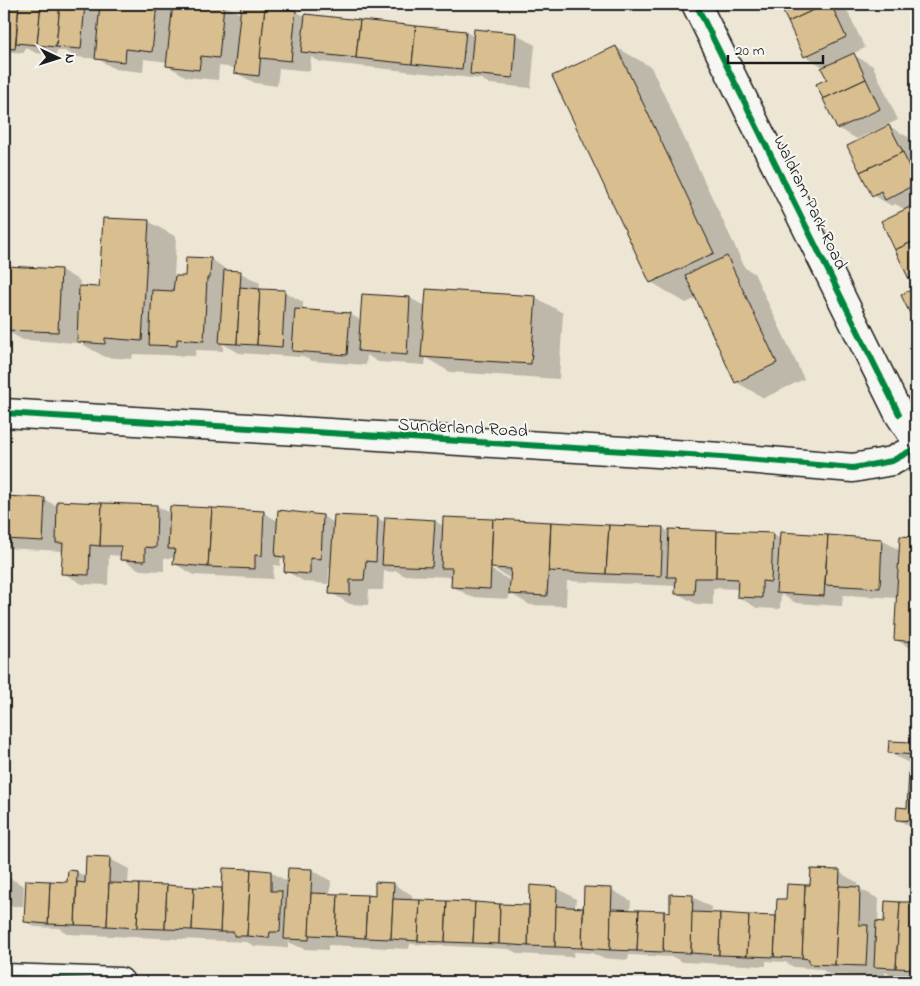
<svg xmlns="http://www.w3.org/2000/svg" width="920" height="986" font-family="'Indie Flower',sans-serif">
	<rect width="100%" height="100%" fill="#ede6d4"/>
	<filter id="ink" filterUnits="userSpaceOnUse"><feTurbulence type="fractalNoise" baseFrequency=".02" numOctaves="2"/><feDisplacementMap in="SourceGraphic" scale="10" xChannelSelector="R" yChannelSelector="G"/><feConvolveMatrix kernelMatrix="1 2 1 2 8 2 1 2 1" color-interpolation-filters="sRGB"/></filter>
	<g filter="url(#ink)">
		<g fill="#0003" fill-rule="evenodd">
			<polygon points="4,4 170,4 202,8 202,4 220,4 241,14 296,11 306,17 466,32 475,37 516,34 535,45 531,88 490,84 481,79 321,62 311,57 310,71 279,68 277,86 255,83 236,73 236,68 219,66 218,80 187,77 168,66 168,62 144,59 143,72 115,69 98,59 76,57 65,51 57,51 56,55 36,53 25,47 24,53 4,51"/>
			<polygon points="781,4 844,4 865,48 852,54 873,66 898,120 857,139 838,128 825,68 805,56"/>
			<polygon points="616,47 651,67 745,268 754,273 804,379 764,398 736,382 697,298 686,303 651,282"/>
			<polygon points="889,126 908,137 916,154 916,282 910,278 906,210 895,204 892,206 873,195"/>
			<polygon points="148,221 176,237 174,277 186,278 187,258 211,259 230,272 241,273 260,283 259,290 285,292 303,302 303,311 350,314 362,321 410,298 426,307 535,297 563,313 559,379 450,372 426,358 425,365 378,362 367,355 366,365 312,361 300,355 300,357 239,353 223,344 223,351 196,350 195,356 133,354 132,359 105,357 77,341 77,343 23,340 5,330 4,340 4,274 7,276 61,270 80,281 79,287 101,289"/>
			<path d="M4 498 45 500 59 507 157 506 171 514 264 513 278 521 322 516 335 523V516L378 518 386 523 435 521 443 526 444 518 663 528 670 533 773 535 781 539V534L882 540 901 551V537L916 538V651L896 640 898 598 843 595 842 606 796 603 781 594 780 609 757 608 738 597 739 589 713 588V605L696 604 677 593V586L567 581 566 606 530 605 509 593V599L471 597 452 586 453 577 403 575 395 570 394 572 384 571 383 590H369L368 605 350 604 331 593 332 569 329 568 328 584 305 582 286 571V561L281 558 280 566 274 565 273 579 194 575 175 564V558H164V571L140 570 121 559 122 556 109 555 108 585 82 584 63 573V551L4 548ZM486 564 511 579V581L485 566Z"/>
			<polygon points="915,703 916,703 916,830 897,819 908,809 911,764 889,753 912,743"/>
			<polygon points="110,859 129,869 128,885 224,889 224,869 271,872 288,882 289,869 312,870 331,881 330,895 376,897 393,884 412,895 412,901 531,906 557,888 576,899 575,909 585,911 586,888 612,890 631,901 630,911 671,913 693,897 712,908 711,914 777,917 787,900 839,872 858,883 858,888 879,899 878,922 885,923 886,902 916,904 916,978 894,977 885,972 885,976 829,974 821,969 794,967 785,962 766,961 766,966 683,962 673,957 629,955 628,960 602,958 592,953 574,952 573,957 519,954 509,949 410,944 409,949 328,945 328,950 304,949 288,942 288,948 254,946 247,942 68,934 59,928 35,927 26,922 68,883 77,872 86,877"/>
			<polygon points="4,875 24,886 23,906 9,906 8,937 4,937"/>
		</g>
		<g fill="#d9bf8f" stroke="#1c1c1c">
			<polygon points="4,4 19,4 15,49 4,48"/>
			<polygon points="19,4 41,4 37,45 16,43"/>
			<polygon points="41,4 60,4 56,47 37,45"/>
			<polygon points="60,4 85,4 81,49 56,47"/>
			<polygon points="100,4 157,4 152,52 126,49 125,62 95,59"/>
			<polygon points="173,4 201,6 201,4 224,4 219,58 201,56 199,70 166,66"/>
			<polygon points="779,4 826,4 788,22"/>
			<polygon points="826,4 831,4 846,37 804,57 788,22"/>
			<polygon points="241,5 265,7 259,76 234,73"/>
			<polygon points="265,7 296,10 291,61 260,58"/>
			<polygon points="305,14 360,20 356,58 301,52"/>
			<polygon points="360,20 416,26 412,64 356,58"/>
			<polygon points="416,26 466,31 462,69 412,64"/>
			<polygon points="474,29 516,33 513,78 470,74"/>
			<polygon points="616,46 714,253 650,283 552,76"/>
			<polygon points="854,53 866,79 823,99 816,84 827,79 821,68"/>
			<polygon points="866,79 880,109 837,129 823,99"/>
			<polygon points="889,125 903,152 860,172 847,146"/>
			<polygon points="903,152 916,184 885,200 881,191 872,196 860,172"/>
			<polygon points="916,204 916,240 895,250 881,221"/>
			<polygon points="103,218 149,220 142,341 105,338 105,344 77,342 79,286 99,287"/>
			<polygon points="916,240 916,276 909,279 895,250"/>
			<polygon points="727,256 777,363 735,383 685,275"/>
			<polygon points="186,257 211,258 210,278 207,278 204,341 177,339 177,346 149,345 152,290 173,291 175,276 185,276"/>
			<polygon points="6,266 61,269 58,332 4,330"/>
			<polygon points="224,270 241,271 237,344 219,343"/>
			<polygon points="240,287 260,289 257,345 237,344"/>
			<polygon points="916,287 916,321 914,322 901,295"/>
			<polygon points="260,289 285,290 282,347 257,345"/>
			<polygon points="426,289 536,296 531,364 421,357"/>
			<polygon points="362,294 410,297 407,355 358,351"/>
			<polygon points="295,309 350,313 347,355 292,351"/>
			<polygon points="4,496 45,498 43,541 4,539"/>
			<polygon points="57,501 102,503 100,546 90,545 89,575 61,574 63,543 56,543"/>
			<polygon points="102,503 157,505 156,548 145,547 145,561 120,560 121,546 100,546"/>
			<polygon points="170,506 212,508 208,567 173,564 175,549 168,549"/>
			<polygon points="212,508 264,511 262,556 255,555 255,569 208,567"/>
			<polygon points="278,510 323,515 321,559 310,558 310,574 284,572 285,557 275,556"/>
			<polygon points="334,515 378,517 376,562 366,561 364,580 350,580 350,595 329,594"/>
			<polygon points="385,517 435,520 432,567 382,565"/>
			<polygon points="443,517 493,519 490,589 451,587 452,568 441,568"/>
			<polygon points="493,519 551,522 547,596 509,594 511,569 491,568"/>
			<polygon points="551,522 609,525 606,574 549,571"/>
			<polygon points="609,525 663,527 661,576 606,574"/>
			<polygon points="669,529 717,531 716,578 695,578 694,594 675,594 676,577 667,577"/>
			<polygon points="717,531 773,533 771,582 762,581 762,598 737,597 738,579 716,578"/>
			<polygon points="780,532 828,535 824,596 776,593"/>
			<polygon points="828,535 882,539 880,588 825,585"/>
			<polygon points="900,536 916,537 916,642 894,640"/>
			<polygon points="914,701 916,701 916,755 888,753 889,741 911,742"/>
			<polygon points="910,755 916,755 916,821 896,820 897,807 907,808"/>
			<polygon points="86,856 110,857 107,926 75,925 77,882 85,883"/>
			<polygon points="223,868 251,869 247,936 234,936 234,932 220,932"/>
			<polygon points="288,868 312,869 309,940 284,939"/>
			<polygon points="251,869 271,871 271,891 282,891 280,932 270,932 269,938 247,936"/>
			<polygon points="811,869 840,870 835,965 809,964 809,959 802,958 805,885 810,885"/>
			<polygon points="68,870 77,871 75,925 48,924 50,881 67,882"/>
			<polygon points="26,880 50,881 48,924 24,922"/>
			<polygon points="375,882 394,883 391,939 365,938 367,895 375,896"/>
			<polygon points="109,883 139,884 137,928 107,926"/>
			<polygon points="139,884 167,885 165,929 137,928"/>
			<polygon points="787,884 805,885 802,958 774,957 777,899 786,899"/>
			<polygon points="167,885 194,887 192,930 165,929"/>
			<polygon points="530,885 557,887 555,947 528,946"/>
			<polygon points="839,886 860,887 859,925 868,925 866,966 835,965"/>
			<polygon points="194,887 222,888 220,932 192,930"/>
			<polygon points="584,887 612,888 610,950 582,948"/>
			<polygon points="311,893 338,894 336,936 309,935"/>
			<polygon points="338,894 367,895 365,938 336,936"/>
			<polygon points="670,894 693,895 691,953 663,952 664,911 670,912"/>
			<polygon points="393,899 420,900 418,941 391,939"/>
			<polygon points="420,900 447,901 445,942 418,941"/>
			<polygon points="447,901 475,902 473,943 445,942"/>
			<polygon points="885,901 900,902 896,968 874,967 876,921 884,922"/>
			<polygon points="475,902 500,904 499,944 473,943"/>
			<polygon points="900,902 916,902 916,969 896,968"/>
			<polygon points="500,904 529,905 528,946 499,944"/>
			<polygon points="556,906 583,908 582,948 555,947"/>
			<polygon points="611,909 639,910 637,951 610,950"/>
			<polygon points="639,910 664,911 663,952 637,951"/>
			<polygon points="692,912 720,913 719,955 691,953"/>
			<polygon points="720,913 749,915 747,956 719,955"/>
			<polygon points="749,915 776,916 774,957 747,956"/>
		</g>
		<g fill="none" stroke-linecap="round" stroke-linejoin="round">
			<g stroke="#1c1c1c" stroke-width="31">
				<polyline id="minor" points="4,978 120,982"/>
			</g>
			<g stroke="#1c1c1c" stroke-width="31">
				<polyline id="tertiary" points="4,413 722,457 853,468 892,461 916,448"/>
			</g>
			<g stroke="#1c1c1c" stroke-width="31">
				<polyline id="trunk" points="696,4 899,414 916,440"/>
			</g>
			<use href="#minor" stroke="#f6f6f2" stroke-width="28"/>
			<use href="#tertiary" stroke="#f6f6f2" stroke-width="28"/>
			<use href="#trunk" stroke="#f6f6f2" stroke-width="28"/>
			<g stroke="#f6f6f2" stroke-width="9">
				<g id="cycleway">
					<polyline points="696,4 899,414"/>
					<polyline points="4,413 722,457 853,468 892,461 916,448"/>
					<polyline points="4,978 120,982"/>
				</g>
			</g>
			<use href="#cycleway" stroke="#00873e" stroke-width="6"/>
		</g>
	</g>
	<g text-anchor="middle" stroke-width="4" stroke-linejoin="round" paint-order="stroke">
		<g font-size="18" fill="#1c1c1c" stroke="#f6f6f2">
			<text transform="translate(811 202) rotate(64)" y="6">Waldram Park Road</text>
			<text transform="translate(463 427) rotate(3)" y="6">Sunderland Road</text>
		</g>
	</g>
	<rect width="920" height="986" fill="none" stroke="#f6f6f2" stroke-width="20"/>
	<rect x="10" y="10" width="900" height="966" fill="none" stroke="#1c1c1c" stroke-width="2" filter="url(#ink)"/>
	<g transform="translate(58 58) rotate(94)" stroke="#f6f6f2" stroke-width="4" paint-order="stroke">
	<path d="M0-4L9 19L0 12L-9 19Z" fill="#1c1c1c"/>
	<text y="-8" font-size="14" font-weight="bold" text-anchor="middle" fill="#1c1c1c">N</text>
	</g>
	<path d="M728 55v8h95v-8" fill="none" stroke="#1c1c1c" stroke-width="2.5"/>
	<text x="735" y="55" font-size="15" fill="#1c1c1c" stroke="#f6f6f2" stroke-width="4" paint-order="stroke">20 m</text>
</svg>
